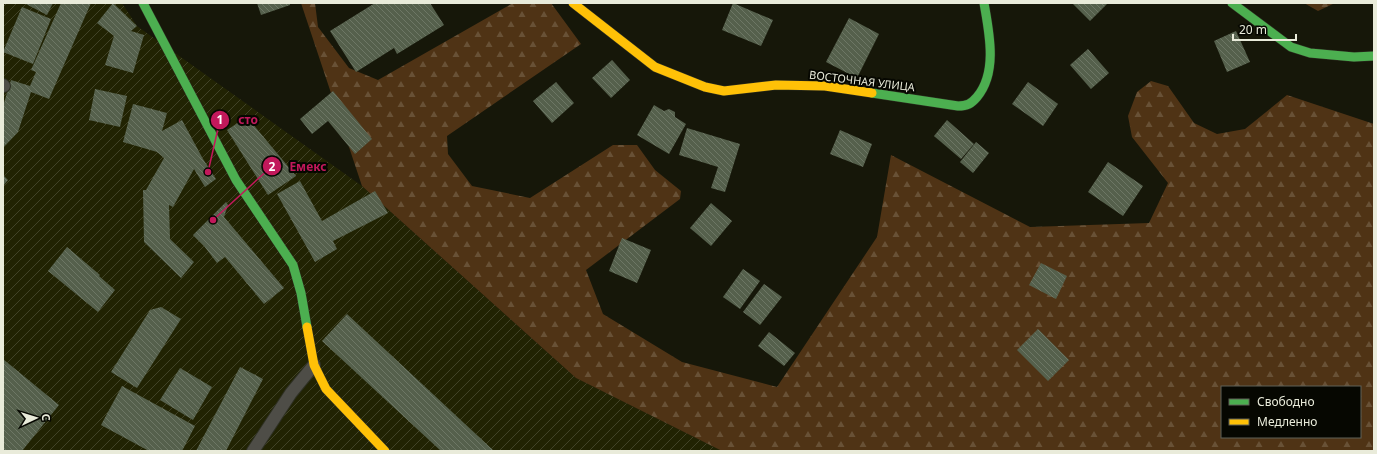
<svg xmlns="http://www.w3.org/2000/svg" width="1377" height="454" font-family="'Noto Sans',sans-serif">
	<defs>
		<pattern id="industrial-furrows" width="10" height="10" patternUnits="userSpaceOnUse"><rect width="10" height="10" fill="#212303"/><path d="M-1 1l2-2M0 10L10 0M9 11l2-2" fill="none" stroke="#414327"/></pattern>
		<pattern id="forest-firs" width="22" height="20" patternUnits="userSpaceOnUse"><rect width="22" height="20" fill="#4f3315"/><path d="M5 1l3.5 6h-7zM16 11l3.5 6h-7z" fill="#685136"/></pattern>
		<pattern id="building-back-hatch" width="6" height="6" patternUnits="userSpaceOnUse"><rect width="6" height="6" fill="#55604c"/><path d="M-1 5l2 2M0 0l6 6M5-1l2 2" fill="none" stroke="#6d7765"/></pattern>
	</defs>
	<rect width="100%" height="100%" fill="#161709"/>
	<polygon fill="url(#industrial-furrows)" points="3,3 122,3 137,26 362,186 576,378 722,451 3,451"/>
	<g fill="url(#forest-firs)" fill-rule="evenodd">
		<path d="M301 3H315L318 27 349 68 378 80 513 3H551L581 44 447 136 448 154 472 186 530 198 613 145H637L655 170 681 191 680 199 586 270 603 314 682 362 777 387 877 237 891 155 1030 227 1149 223 1168 183 1132 137 1128 116 1137 92 1151 81 1168 86 1194 123 1217 134 1245 129 1287 95 1374 124V451H722L576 378 362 186ZM1222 387H1360V437H1222Z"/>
		<polygon points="1304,3 1335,3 1318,11"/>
	</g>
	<g fill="url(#building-back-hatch)">
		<polygon points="24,3 53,3 47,15"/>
		<polygon points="61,3 91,3 49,99 31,92 18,132 3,148 3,106 11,80 30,86 36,72 31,70"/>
		<polygon points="113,3 137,26 131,31 144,35 133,73 105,65 114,36 97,23"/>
		<polygon points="257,3 290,3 290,5 261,15"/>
		<polygon points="375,3 430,3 444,25 397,54 394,48 356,72 330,31"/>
		<polygon points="733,3 773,20 761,46 722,30"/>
		<polygon points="1072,3 1108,3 1090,21"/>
		<polygon points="22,7 51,19 33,64 3,52"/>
		<polygon points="849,18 879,34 857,78 826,62"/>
		<polygon points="1236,31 1250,62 1227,72 1214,41"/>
		<polygon points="1088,49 1109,73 1091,89 1070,65"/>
		<polygon points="612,60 630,80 611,98 592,78"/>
		<polygon points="556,82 574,103 552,123 533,101"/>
		<polygon points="1028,82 1058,104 1043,126 1012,104"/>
		<polygon points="95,89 127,96 120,127 89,120"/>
		<polygon points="333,91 372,139 355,154 328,121 312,134 300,119"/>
		<polygon points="133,104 167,113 162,131 182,120 203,159 216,179 205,187 194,169 173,207 169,205 170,239 194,262 181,278 144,242 143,190 146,190 164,158 157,152 123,142"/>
		<polygon points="654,105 664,111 669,109 675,112 675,117 686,124 669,154 637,135"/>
		<polygon points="247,117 296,176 268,195 227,130"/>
		<polygon points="947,120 974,144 961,159 934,136"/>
		<polygon points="687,128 740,144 725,192 711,188 718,167 679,155"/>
		<polygon points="840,130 872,144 863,167 830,154"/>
		<polygon points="976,142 989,153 973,173 960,162"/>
		<polygon points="1108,162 1143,186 1123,216 1088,192"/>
		<polygon points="3,175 8,180 3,186"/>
		<polygon points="300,181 322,221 375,191 388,213 333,241 337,249 315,262 277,194"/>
		<polygon points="226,202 228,205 224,217 284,288 264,304 225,257 217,263 204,246 193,235"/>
		<polygon points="711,203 732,221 711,246 690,228"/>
		<polygon points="622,238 651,250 637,283 609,271"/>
		<polygon points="67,247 100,275 99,276 115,290 98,312 48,271"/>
		<polygon points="1041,263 1067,276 1056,299 1029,285"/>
		<polygon points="743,269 760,281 740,309 723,297"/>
		<polygon points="764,284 782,297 760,325 743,312"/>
		<polygon points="161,307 181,319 137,388 111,372 150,310"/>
		<polygon points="347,314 494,451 441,451 322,341"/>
		<polygon points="1038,329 1069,360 1048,381 1017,350"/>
		<polygon points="769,332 795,353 784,366 758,346"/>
		<polygon points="3,359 59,405 22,451 3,451"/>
		<polygon points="240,367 263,379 226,451 196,451"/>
		<polygon points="180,368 212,387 193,420 160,400"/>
		<polygon points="122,386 195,426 182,451 149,451 101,425"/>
	</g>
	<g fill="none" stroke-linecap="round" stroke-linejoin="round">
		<g stroke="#2e3023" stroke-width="14">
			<g id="lane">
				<polyline points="3,85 4,86"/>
				<polyline points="253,451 291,393 314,365"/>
			</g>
		</g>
		<g stroke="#2e3023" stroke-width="10">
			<g id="fast">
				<polyline points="143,3 236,180 293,265 301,293 307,327"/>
				<polyline points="1232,3 1291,47 1310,53 1354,57 1374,56"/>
				<path d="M872 93 958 106C967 106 971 104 977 97 998 72 989 32 984 3"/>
			</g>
		</g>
		<g stroke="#2e3023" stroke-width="10">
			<g id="slow">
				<polyline points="573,3 655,67 705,87 724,91 776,85 825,86 872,93"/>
				<polyline points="307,327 314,365 326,389 385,451"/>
			</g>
		</g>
		<use href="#lane" stroke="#4e4d47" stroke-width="12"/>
		<use href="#fast" stroke="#4caf50" stroke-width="9"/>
		<use href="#slow" stroke="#ffc107" stroke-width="9"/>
	</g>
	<g text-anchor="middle" stroke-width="4" stroke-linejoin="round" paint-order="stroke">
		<g font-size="11" fill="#e9ebda" stroke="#060701">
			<text transform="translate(862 81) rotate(7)" y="4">ВОСТОЧНАЯ УЛИЦА</text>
		</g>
	</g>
	<path fill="none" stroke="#c2185b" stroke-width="1.5" d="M208 172L220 120M213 220L272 166"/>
	<g fill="#c2185b" stroke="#060701" stroke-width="1.5">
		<circle cx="208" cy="172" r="4"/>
		<circle cx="213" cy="220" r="4"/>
		<circle cx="220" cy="120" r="10"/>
		<circle cx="272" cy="166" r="10"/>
	</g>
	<g font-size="12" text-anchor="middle" font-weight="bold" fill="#fff">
		<text x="220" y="124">1</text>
		<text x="272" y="171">2</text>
	</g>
	<g font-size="12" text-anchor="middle" font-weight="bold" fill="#c2185b" stroke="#060701" stroke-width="4" stroke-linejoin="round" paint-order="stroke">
		<text x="248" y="124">сто</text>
		<text x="308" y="171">Емекс</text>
	</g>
	<rect width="1377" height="454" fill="none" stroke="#e9ebda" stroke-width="8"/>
	<rect x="1221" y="386" width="140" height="52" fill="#060701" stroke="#616258"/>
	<rect x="1229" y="399" width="20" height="6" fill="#4caf50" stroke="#616258"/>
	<text x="1257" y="406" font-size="12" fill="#e9ebda">Свободно</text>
	<rect x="1229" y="419" width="20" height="6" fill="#ffc107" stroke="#616258"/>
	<text x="1257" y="426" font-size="12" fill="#e9ebda">Медленно</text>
	<g transform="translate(36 418) rotate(86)" stroke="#060701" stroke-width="3" paint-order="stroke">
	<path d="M0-3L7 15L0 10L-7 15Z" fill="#e9ebda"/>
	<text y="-6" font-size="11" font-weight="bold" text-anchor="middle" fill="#e9ebda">С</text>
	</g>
	<path d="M1233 34v6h63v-6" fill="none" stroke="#e9ebda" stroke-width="2"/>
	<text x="1239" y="34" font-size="12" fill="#e9ebda" stroke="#060701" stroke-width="3" paint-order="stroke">20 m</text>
</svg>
